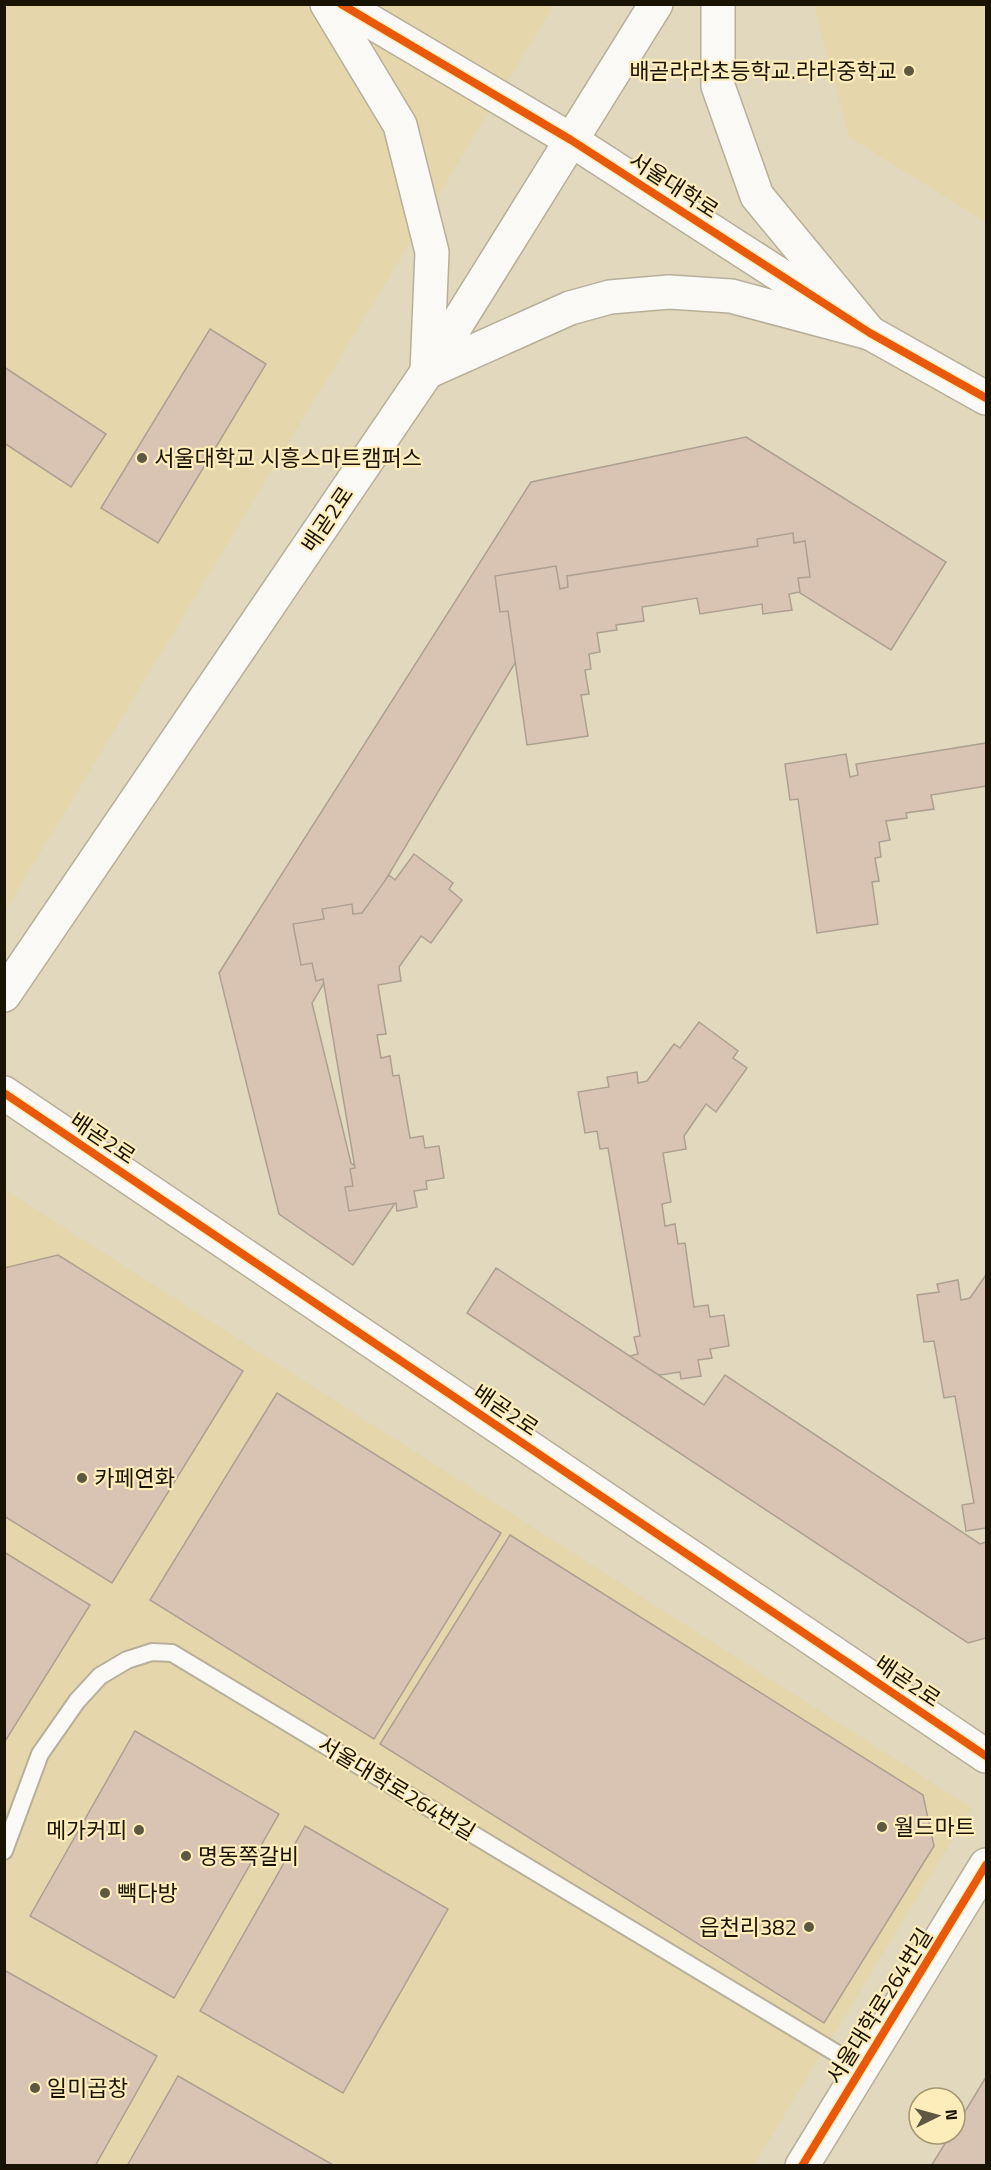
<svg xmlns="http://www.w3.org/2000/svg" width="991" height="2170" font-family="'Titillium Web','Noto Sans KR',sans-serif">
	<rect width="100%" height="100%" fill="#e1d8bd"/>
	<g fill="#e5d7ab">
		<polygon points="5,5 554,5 5,911"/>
		<polygon points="814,5 986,5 986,222 849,137"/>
		<polygon points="4,1189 972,1808 754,2165 5,2165"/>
	</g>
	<g fill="#d9c3b3" stroke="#ada092" stroke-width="1.5">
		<polygon points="210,329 266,364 158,543 101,508"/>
		<polygon points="4,367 106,434 71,487 4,443"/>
		<polygon points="746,437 946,562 891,650 757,566 549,606 312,1003 351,1163 400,1196 353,1265 279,1214 219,973 531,482"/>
		<polygon points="793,533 794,543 805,541 810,577 798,578 800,592 789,594 792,610 763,614 762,604 700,614 697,598 642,607 644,621 616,625 617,630 597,633 600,652 589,654 591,669 585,670 589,694 581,695 588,736 527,745 508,611 500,612 495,576 556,566 560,589 568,587 567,576 758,546 757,539"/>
		<polygon points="986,743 986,786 931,795 934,809 906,813 907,818 886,821 890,840 879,842 881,857 875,858 879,881 872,882 878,924 817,933 798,799 790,800 785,764 846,754 850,777 858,775 856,764"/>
		<polygon points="414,854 453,883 449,889 462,900 431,943 421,936 399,967 401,981 378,985 386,1034 377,1035 381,1058 390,1056 393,1076 399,1075 410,1138 423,1136 425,1148 439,1146 444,1178 426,1181 427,1189 414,1191 417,1207 397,1211 396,1203 349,1211 345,1187 353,1186 350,1169 355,1168 323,979 316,981 312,963 301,965 293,924 324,919 322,909 352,904 353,914 362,913 389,875 395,880"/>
		<polygon points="699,1022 738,1051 733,1058 747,1068 716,1112 706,1104 684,1136 686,1149 663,1153 671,1202 662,1204 665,1226 675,1224 678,1244 685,1243 694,1307 708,1305 710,1317 724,1315 729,1346 710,1349 712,1358 698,1360 701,1376 681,1379 680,1372 634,1379 630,1356 638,1354 634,1337 640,1336 608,1148 600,1149 597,1131 585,1133 578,1092 609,1087 607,1077 637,1072 638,1083 647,1081 674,1044 680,1048"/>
		<polygon points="58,1255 243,1371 112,1583 4,1516 4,1268"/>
		<polygon points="496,1268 704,1405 725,1375 980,1544 986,1542 986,1638 968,1643 467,1313"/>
		<polygon points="986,1275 986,1528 966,1531 962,1505 974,1503 955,1396 944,1398 934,1341 924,1342 917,1295 939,1292 937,1284 958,1280 961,1300 970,1298"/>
		<polygon points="277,1393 501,1533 374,1739 150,1600"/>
		<polygon points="510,1535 923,1795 934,1846 824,2023 380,1744"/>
		<polygon points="4,1552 90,1605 4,1743"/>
		<polygon points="135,1731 279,1814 174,1998 30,1916"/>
		<polygon points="305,1826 448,1909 343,2093 200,2011"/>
		<polygon points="4,1970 157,2056 95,2166 4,2166"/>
		<polygon points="178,2076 335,2166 127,2166"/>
		<polygon points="986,2077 986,2166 931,2166 951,2134 955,2134 955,2128"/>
	</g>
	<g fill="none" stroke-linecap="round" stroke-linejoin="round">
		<g stroke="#b7af9a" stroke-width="20">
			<polyline id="service" points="4,1851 40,1754 77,1701 100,1676 127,1660 152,1652 172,1653 861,2068"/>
		</g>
		<g stroke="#b7af9a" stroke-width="36">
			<g id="tertiary">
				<polyline points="341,4 571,140 870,333 986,398"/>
				<polyline points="4,1093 986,1756"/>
				<polyline points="802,2166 986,1865"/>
			</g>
		</g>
		<g stroke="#b7af9a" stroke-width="36">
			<g id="secondary">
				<polyline points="327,4 400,125 432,252 427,372 570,308 610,297 669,292 731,296 870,333"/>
				<polyline points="718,4 718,86 757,196 870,333"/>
				<polyline points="4,995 427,372 656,4"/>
			</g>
		</g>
		<use href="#service" stroke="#faf9f5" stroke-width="16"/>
		<use href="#tertiary" stroke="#faf9f5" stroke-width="33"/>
		<use href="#secondary" stroke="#faf9f5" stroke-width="33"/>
		<g stroke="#fdedba" stroke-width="11">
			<g id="cycleway">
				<polyline points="341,4 571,140 870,333 986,398"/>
				<polyline points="4,1093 986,1756"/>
				<polyline points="802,2166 986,1865"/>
			</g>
		</g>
		<use href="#cycleway" stroke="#e8590c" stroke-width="8"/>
	</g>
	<g fill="#5e5843" stroke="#fdedba" stroke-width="2">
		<circle cx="909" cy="71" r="6"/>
		<circle cx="142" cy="458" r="6"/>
		<circle cx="82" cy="1478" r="6"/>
		<circle cx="882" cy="1827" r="6"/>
		<circle cx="139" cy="1830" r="6"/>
		<circle cx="186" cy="1856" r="6"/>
		<circle cx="105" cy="1893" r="6"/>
		<circle cx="809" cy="1927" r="6"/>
		<circle cx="35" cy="2088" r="6"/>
	</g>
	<g text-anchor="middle" stroke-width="4.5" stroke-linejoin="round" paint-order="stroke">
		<g font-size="22" fill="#181302" stroke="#fdedba" text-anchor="start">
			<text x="897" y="79" text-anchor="end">배곧라라초등학교.라라중학교</text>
			<text x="154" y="466">서울대학교 시흥스마트캠퍼스</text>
			<text x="94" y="1486">카페연화</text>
			<text x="894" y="1835">월드마트</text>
			<text x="127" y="1838" text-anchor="end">메가커피</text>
			<text x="198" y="1864">명동쪽갈비</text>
			<text x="117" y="1901">빽다방</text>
			<text x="797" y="1935" text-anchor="end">읍천리382</text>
			<text x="47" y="2096">일미곱창</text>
		</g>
		<g font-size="22" fill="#181302" stroke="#fdedba">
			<text transform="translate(674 185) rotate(33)" y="8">서울대학로</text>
			<text transform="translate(327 519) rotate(-56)" y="8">배곧2로</text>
			<text transform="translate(103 1138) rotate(34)" y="8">배곧2로</text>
			<text transform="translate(506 1410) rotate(34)" y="8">배곧2로</text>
			<text transform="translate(908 1681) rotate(34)" y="8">배곧2로</text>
			<text transform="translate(397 1788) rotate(31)" y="8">서울대학로264번길</text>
			<text transform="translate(879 2006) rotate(-58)" y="8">서울대학로264번길</text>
		</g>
	</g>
	<rect width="991" height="2170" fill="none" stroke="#181302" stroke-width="12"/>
	<g transform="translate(937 2116) rotate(85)"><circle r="28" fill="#fdedba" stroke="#a19670" stroke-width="1.5"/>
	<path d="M0-4.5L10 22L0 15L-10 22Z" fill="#5e5843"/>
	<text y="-9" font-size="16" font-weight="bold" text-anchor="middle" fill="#181302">N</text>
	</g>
</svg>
